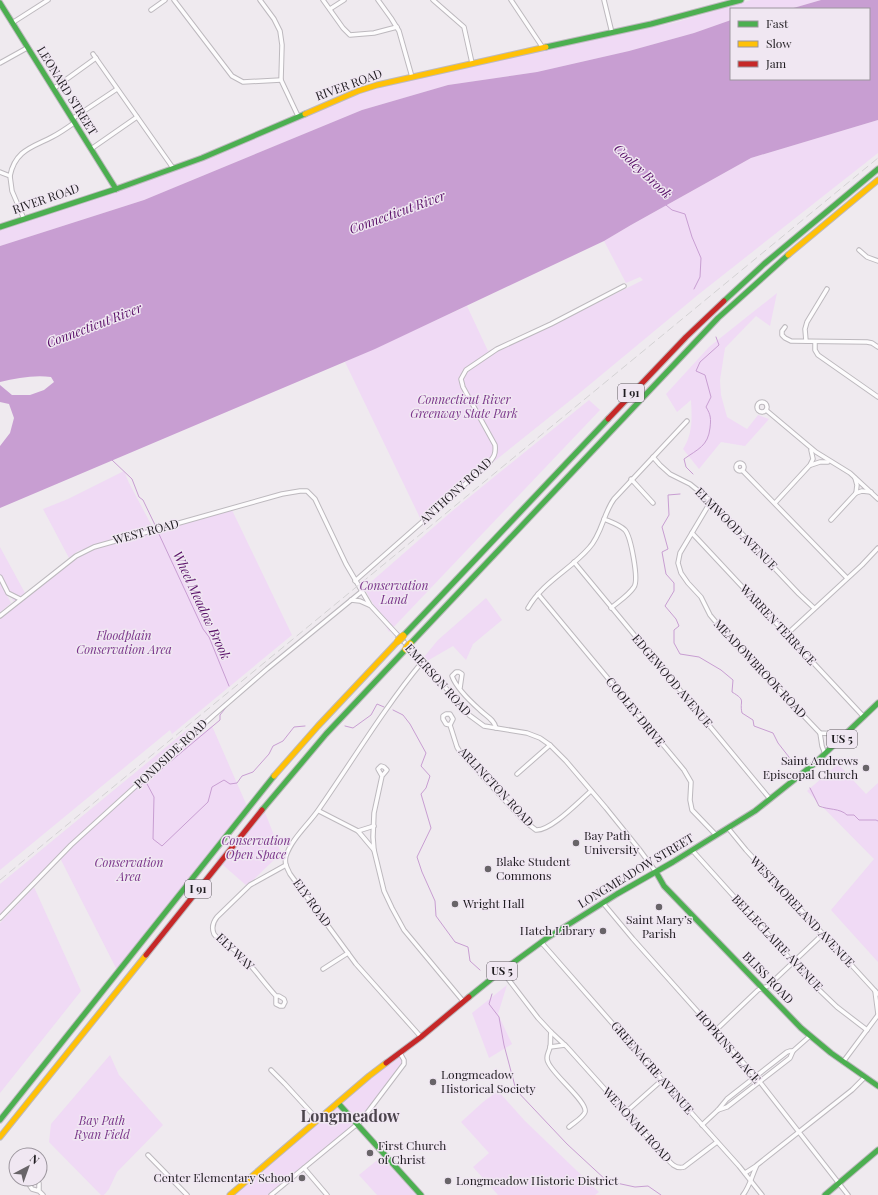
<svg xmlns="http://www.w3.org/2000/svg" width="878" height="1195" font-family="'Playfair Display',serif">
	<rect width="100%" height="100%" fill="#efeaef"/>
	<g fill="#f0daf5">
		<polygon points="751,0 821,0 790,9 731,9 731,20 694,33 629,51 537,72 448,85 362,110 144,200 0,246 0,230 194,164 364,92 444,72 677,22"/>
		<polygon points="878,120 878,153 699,294 582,391 421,520 345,362 467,306 488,351 506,342 565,319 643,280 640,277 626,283 604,241 631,225 751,158"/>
		<path d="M777 293 770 326 756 316 725 348 720 380 721 395 727 417 747 429 758 415 769 419 745 446 721 442 699 469 683 449C693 434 692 417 691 400L677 412 666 394 709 347Z"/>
		<polygon points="589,400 600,410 389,632 364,588 451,512"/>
		<polygon points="124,471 129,483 154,530 78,551 69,558 43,509 68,499"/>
		<polygon points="232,510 292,635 172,734 170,730 0,870 0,617 79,553"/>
		<polygon points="0,547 25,593 14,602 0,576"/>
		<polygon points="0,582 11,603 0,613"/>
		<polygon points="486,598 502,620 473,644 466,660 453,646 415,668 438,640"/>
		<polygon points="212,726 250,813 203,867 119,974 60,858 0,917 0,884 188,729 197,738"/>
		<polygon points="838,764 866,794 878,783 878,962 831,910 874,859 807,791"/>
		<polygon points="264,810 281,853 247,886 216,859"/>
		<polygon points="34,887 81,991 0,1093 0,923"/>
		<polygon points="507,985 498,1014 512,1044 489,1058 472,1013"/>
		<polygon points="400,1053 404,1062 366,1116 271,1195 230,1195"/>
		<polygon points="110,1055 119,1075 163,1125 117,1172 109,1189 104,1195 101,1195 49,1142 51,1124"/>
		<polygon points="498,1091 525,1121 599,1192 595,1195 498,1195 473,1167 489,1153 461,1122 483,1102"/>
		<polygon points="381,1157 417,1195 377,1195 359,1175"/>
	</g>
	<path fill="#c89ed2" d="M821 0H878V120L751 158 631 225 604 241 375 349 0 508V446L10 433 14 418 9 404 0 402V385L12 395H30L44 390 54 382 51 377C34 375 17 378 0 382V246L144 200 362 110 448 85 537 72 629 51 694 33 731 20V79H869V9H790Z"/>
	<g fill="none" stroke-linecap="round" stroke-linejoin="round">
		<g stroke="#c89ed2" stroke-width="1">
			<polyline points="666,205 672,210 685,214 692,237 701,258 700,277 694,289"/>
			<polyline points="112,460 132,479 139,497 143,500 156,527"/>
			<path d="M693 474 686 467 684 459C698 449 708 446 710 428 711 419 711 415 706 407L711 397 705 375 696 371 700 362 719 345 716 337"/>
			<path d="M680 494 668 495 669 515 662 527 668 549 662 552 666 574 674 583V591L665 606 676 619 679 626 674 630V643L680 654 699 657 721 670 733 680 732 692C747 701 739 700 742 713L753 720 754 726 773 733 778 743 796 766"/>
			<polyline points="158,532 203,629 209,637 229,686"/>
			<polyline points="228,705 220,715 220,720 146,782 154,797 153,839 162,846 208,802 212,787 224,780 230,784 237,783 242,776 253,772 269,754 273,746 283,741 294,727 305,726"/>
			<polyline points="393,710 403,715 410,724 426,753 421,766 430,776 426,788 421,794 431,828 417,857 422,872 435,901 436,916 455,942 468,947 470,961 480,970"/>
			<polyline points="345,726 353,728 371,715 377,704 384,707"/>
			<path d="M810 788 819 806C828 810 840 808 847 815H854L859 820H876L878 821"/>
			<polyline points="492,994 489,1004 499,1017 504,1045 516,1090 567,1144 607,1181 635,1187 648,1186 661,1195"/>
		</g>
		<g stroke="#bdb9be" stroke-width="5.5">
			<g id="street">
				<polyline points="174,0 232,76 243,82 281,80"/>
				<polyline points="260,0 274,19 280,31 282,45 281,80 298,116"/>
				<polyline points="323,0 343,28 350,35 374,33 397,27"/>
				<polyline points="378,0 391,18 399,31 412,77"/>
				<polyline points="433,0 464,27 472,63"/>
				<polyline points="511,0 543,48"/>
				<polyline points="604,0 612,33"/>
				<polyline points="330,9 344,0"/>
				<polyline points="151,10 165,0"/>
				<polyline points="12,23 48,0"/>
				<polyline points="93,54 173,168"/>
				<polyline points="0,63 27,48"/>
				<polyline points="53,89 96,58"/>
				<polyline points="72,119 117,89"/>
				<polyline points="91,149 137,117"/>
				<polyline points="0,172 10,176 12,191 24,219"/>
				<path d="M10 176C15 150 33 147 52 137 60 133 67 128 74 123"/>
				<polyline points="859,250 867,257 878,261"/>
				<polyline points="785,327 782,331 782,335 785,338 791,341 867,342 872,343 878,347"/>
				<polyline points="806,341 805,329 807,322 827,289"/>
				<polyline points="815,342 815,350 818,355 878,397"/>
				<circle cx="762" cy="407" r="5"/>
				<polyline points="766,410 816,452 850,473 878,499"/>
				<polyline points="653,457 660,465 670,474 690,484 711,501 799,594 814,608"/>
				<circle cx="740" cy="467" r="4"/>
				<polyline points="811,465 820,462 828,462"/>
				<polyline points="742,470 847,578"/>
				<polyline points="631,479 653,503"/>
				<polyline points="856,493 862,491 871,492"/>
				<polyline points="711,501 680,553 678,563 681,573 688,583 701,597 710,615 725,633 820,733 836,734 843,737"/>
				<polyline points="775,503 810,465 813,459 811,450"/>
				<path d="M604 519C611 522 620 525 625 530 631 537 639 580 634 587 629 595 618 602 611 608"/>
				<polyline points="831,520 856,493 857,485 855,478"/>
				<polyline points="692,533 864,717"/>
				<polyline points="574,562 770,799"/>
				<polyline points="0,577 8,593 20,599"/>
				<path d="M355 581 488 464C494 457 496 454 495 445L463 387 461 379 466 370 497 349 551 324 624 286"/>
				<polyline points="538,594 684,770 691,782 690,800 692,810 716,835"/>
				<polyline points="351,600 360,601 369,605"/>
				<path d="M528 608C543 582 570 570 589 548 602 534 603 514 614 499L687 421"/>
				<polyline points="0,616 76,556 94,547 282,494 300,491 307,491 315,499 346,564 370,605 439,680 461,706 469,715 484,726 527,733 540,738 550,745 566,761 606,808 639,849 656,872"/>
				<polyline points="786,635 862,565 878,548"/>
				<path d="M460 688 462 674 459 672H456L452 676C456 687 471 702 480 710 486 716 494 719 496 728"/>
				<path d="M450 725 446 724 443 719V716L446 714H450L453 719 450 725 457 747 460 752 523 820 536 830C551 831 579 801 591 791"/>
				<polyline points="820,733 822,746 825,754"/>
				<polyline points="517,774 550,745"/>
				<polyline points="382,776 387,770 384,767 381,766 378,769 382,776 374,813 373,837 374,850 384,891 392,908 404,930 463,1001"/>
				<polyline points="319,811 358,831 374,850"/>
				<polyline points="728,828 746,850 878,994"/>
				<polyline points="358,831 374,826"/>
				<polyline points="692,850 810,981 837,1007 867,1030"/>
				<polyline points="603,903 633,939 756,1077 848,1195"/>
				<polyline points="0,918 71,845 214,715 267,669 361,592"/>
				<polyline points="541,942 662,1080 739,1166 762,1195"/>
				<polyline points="323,969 348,953"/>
				<path d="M502 971 538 1018 551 1032C550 1037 551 1043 550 1047 549 1053 545 1056 548 1062 552 1074 588 1102 585 1112 583 1118 573 1123 569 1127"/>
				<polyline points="875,991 878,1014"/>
				<path d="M276 996H279L284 999 285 1002 283 1006H280L276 1004V996C264 983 254 968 241 955 234 948 219 942 214 934 211 927 213 922 217 917L250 885 286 865"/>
				<polyline points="715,1031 758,990 768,986 823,934"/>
				<path d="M551 1032 567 1047 664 1155C669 1161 675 1170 684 1167L717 1142"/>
				<path d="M421 1037 356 964 290 874C287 868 284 863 286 856 292 838 309 824 319 809 353 760 384 708 422 662"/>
				<polyline points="550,1047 565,1045"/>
				<polyline points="843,1062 878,1015"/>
				<polyline points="271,1070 285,1084 318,1120"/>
				<polyline points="718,1110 727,1107 790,1058 793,1051 810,1036"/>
				<polyline points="626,1112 662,1080"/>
				<polyline points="702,1125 718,1110 727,1099 787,1052 790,1051 793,1051"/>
				<polyline points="148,1155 187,1195"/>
				<polyline points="304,1168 327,1195"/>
				<polyline points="745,1173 756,1166"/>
				<polyline points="39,1191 39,1183 35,1181 32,1182 30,1186 32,1189 39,1191 43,1195"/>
				<polyline points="271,1195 361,1121 404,1064 404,1060 400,1053"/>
				<path d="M743 1195C750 1186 752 1175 757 1165L852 1090 865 1077"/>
			</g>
		</g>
		<g stroke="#bdb9be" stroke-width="7">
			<g id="fast">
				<polyline points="0,3 116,189"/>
				<polyline points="546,47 651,24 741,0"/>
				<polyline points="0,227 116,189 202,158 305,114"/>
				<polyline points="724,301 764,264 878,169"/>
				<polyline points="403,636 608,419"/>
				<polyline points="410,644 718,318 788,255"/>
				<polyline points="262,810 326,734 406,649"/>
				<polyline points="656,872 664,886 801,1028 831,1053 878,1086"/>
				<polyline points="469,997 495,976 547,938 617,894 673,862 755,811 814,764 878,703"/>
				<polyline points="338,1103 421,1195"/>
				<polyline points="0,1120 274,776"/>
				<polyline points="825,1195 878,1150"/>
			</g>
		</g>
		<g stroke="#bdb9be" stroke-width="7">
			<g id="slow">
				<polyline points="305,114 358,91 377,85 546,47"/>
				<polyline points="788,255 878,180"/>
				<polyline points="274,776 318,726 398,641"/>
				<polyline points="0,1137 146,955"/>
				<polyline points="230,1195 369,1076 386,1063"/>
			</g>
		</g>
		<g stroke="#bdb9be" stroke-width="7">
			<g id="jam">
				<polyline points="608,419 686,337 724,301"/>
				<polyline points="146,955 262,810"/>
				<polyline points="386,1063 421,1037 469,997"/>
			</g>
		</g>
		<use href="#street" stroke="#fdfcfd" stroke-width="3.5"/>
		<use href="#fast" stroke="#4caf50" stroke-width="5"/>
		<use href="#slow" stroke="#ffc107" stroke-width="5"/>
		<use href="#jam" stroke="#c62828" stroke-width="5"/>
		<polyline stroke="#d4d2d4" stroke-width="1" stroke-dasharray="8 4" stroke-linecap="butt" points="0,880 878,158"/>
		<g stroke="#bdb9be" stroke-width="9" stroke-linecap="butt">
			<g id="slow-bridge">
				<polyline points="398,641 403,636"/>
				<polyline points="406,649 410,644"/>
			</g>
		</g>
		<use href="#slow-bridge" stroke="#ffc107" stroke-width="7"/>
	</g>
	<g fill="#686468" stroke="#f0e7f2" stroke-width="1.5">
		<circle cx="866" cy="768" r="4"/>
		<circle cx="576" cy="843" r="4"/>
		<circle cx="488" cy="869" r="4"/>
		<circle cx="455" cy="904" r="4"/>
		<circle cx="659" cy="907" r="4"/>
		<circle cx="603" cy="931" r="4"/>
		<circle cx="433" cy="1082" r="4"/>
		<circle cx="370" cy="1153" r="4"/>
		<circle cx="302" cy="1178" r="4"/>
		<circle cx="448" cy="1181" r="4"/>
	</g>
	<g text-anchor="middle" stroke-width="3" stroke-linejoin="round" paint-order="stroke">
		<g fill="#f0e7f2" stroke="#5e595f" stroke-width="1">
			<rect x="618" y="384" width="26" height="18" rx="3"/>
			<rect x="827" y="730" width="30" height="18" rx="3"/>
			<rect x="185" y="880" width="26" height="18" rx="3"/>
			<rect x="487" y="962" width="30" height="18" rx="3"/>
		</g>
		<g font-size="11" font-weight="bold" fill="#1f1c20">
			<text x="631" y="397">I 91</text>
			<text x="842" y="743">US 5</text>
			<text x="198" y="893">I 91</text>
			<text x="502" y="975">US 5</text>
		</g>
		<g font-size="12" fill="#1f1c20" stroke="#f0e7f2">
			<text transform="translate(349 85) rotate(-20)" y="4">RIVER ROAD</text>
			<text transform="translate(67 91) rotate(58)" y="4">LEONARD STREET</text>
			<text transform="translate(46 199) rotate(-19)" y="4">RIVER ROAD</text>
			<text transform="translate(456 491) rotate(-42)" y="4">ANTHONY ROAD</text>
			<text transform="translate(736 529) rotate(45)" y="4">ELMWOOD AVENUE</text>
			<text transform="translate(146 532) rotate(-15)" y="4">WEST ROAD</text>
			<text transform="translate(778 625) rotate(47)" y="4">WARREN TERRACE</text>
			<text transform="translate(760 669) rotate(47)" y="4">MEADOWBROOK ROAD</text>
			<text transform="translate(438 680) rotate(48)" y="4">EMERSON ROAD</text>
			<text transform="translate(672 681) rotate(50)" y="4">EDGEWOOD AVENUE</text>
			<text transform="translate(635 712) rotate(51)" y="4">COOLEY DRIVE</text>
			<text transform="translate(171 754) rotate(-43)" y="4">PONDSIDE ROAD</text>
			<text transform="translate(496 787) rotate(47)" y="4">ARLINGTON ROAD</text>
			<text transform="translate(636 871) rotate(-31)" y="4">LONGMEADOW STREET</text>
			<text transform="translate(312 903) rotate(54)" y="4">ELY ROAD</text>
			<text transform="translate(802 912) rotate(47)" y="4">WESTMORELAND AVENUE</text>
			<text transform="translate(777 943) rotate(47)" y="4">BELLECLAIRE AVENUE</text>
			<text transform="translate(235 952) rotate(44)" y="4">ELY WAY</text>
			<text transform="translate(768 978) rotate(46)" y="4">BLISS ROAD</text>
			<text transform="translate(728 1047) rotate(49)" y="4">HOPKINS PLACE</text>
			<text transform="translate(652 1068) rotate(49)" y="4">GREENACRE AVENUE</text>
			<text transform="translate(637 1125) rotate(48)" y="4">WENONAH ROAD</text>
		</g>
		<g font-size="12" font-style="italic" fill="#7a358a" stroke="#f0e7f2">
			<text x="464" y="404">Connecticut River<tspan x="464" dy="14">Greenway State Park</tspan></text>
			<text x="394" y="590">Conservation<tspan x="394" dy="14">Land</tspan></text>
			<text x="124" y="640">Floodplain<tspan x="124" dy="14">Conservation Area</tspan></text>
			<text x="256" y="845">Conservation<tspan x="256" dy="14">Open Space</tspan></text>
			<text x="129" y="867">Conservation<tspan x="129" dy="14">Area</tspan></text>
			<text x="102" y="1125">Bay Path<tspan x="102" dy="14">Ryan Field</tspan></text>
		</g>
		<g font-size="12" fill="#1f1c20" stroke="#f0e7f2" text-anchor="start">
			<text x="858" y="765" text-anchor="end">Saint Andrews<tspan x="858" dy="14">Episcopal Church</tspan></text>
			<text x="584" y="840">Bay Path<tspan x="584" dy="14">University</tspan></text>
			<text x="496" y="866">Blake Student<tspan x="496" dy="14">Commons</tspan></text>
			<text x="463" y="908">Wright Hall</text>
			<text x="659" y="924" text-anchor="middle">Saint Mary’s<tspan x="659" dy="14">Parish</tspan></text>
			<text x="595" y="935" text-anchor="end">Hatch Library</text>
			<text x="441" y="1079">Longmeadow<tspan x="441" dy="14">Historical Society</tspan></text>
			<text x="378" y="1150">First Church<tspan x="378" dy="14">of Christ</tspan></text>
			<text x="294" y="1182" text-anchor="end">Center Elementary School</text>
			<text x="456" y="1185">Longmeadow Historic District</text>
		</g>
		<g font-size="13" font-style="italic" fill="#5a1169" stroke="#f0e7f2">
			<text transform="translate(643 171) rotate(43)" y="5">Cooley Brook</text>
			<text transform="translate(397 212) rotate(-20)" y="5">Connecticut River</text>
			<text transform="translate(94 325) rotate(-21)" y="5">Connecticut River</text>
			<text transform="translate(202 605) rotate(65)" y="5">Wheel Meadow Brook</text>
		</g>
		<g font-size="16" font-weight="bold" fill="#4b444c" stroke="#f0e7f2">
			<text x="350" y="1122">Longmeadow</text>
		</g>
	</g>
	<rect x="730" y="8" width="140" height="72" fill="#f0e7f2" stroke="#9c969e"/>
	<rect x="738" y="21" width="20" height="6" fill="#4caf50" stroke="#9c969e"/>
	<text x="766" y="28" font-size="12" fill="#1f1c20">Fast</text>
	<rect x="738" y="41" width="20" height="6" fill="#ffc107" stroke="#9c969e"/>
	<text x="766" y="48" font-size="12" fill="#1f1c20">Slow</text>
	<rect x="738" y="61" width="20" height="6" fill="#c62828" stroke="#9c969e"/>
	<text x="766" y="68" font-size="12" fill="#1f1c20">Jam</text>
	<g transform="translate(28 1167) rotate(41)"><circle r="19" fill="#f0e7f2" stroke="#9c969e"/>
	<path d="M0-3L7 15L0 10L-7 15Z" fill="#686468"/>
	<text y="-6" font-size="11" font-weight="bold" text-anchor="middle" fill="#1f1c20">N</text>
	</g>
</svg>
